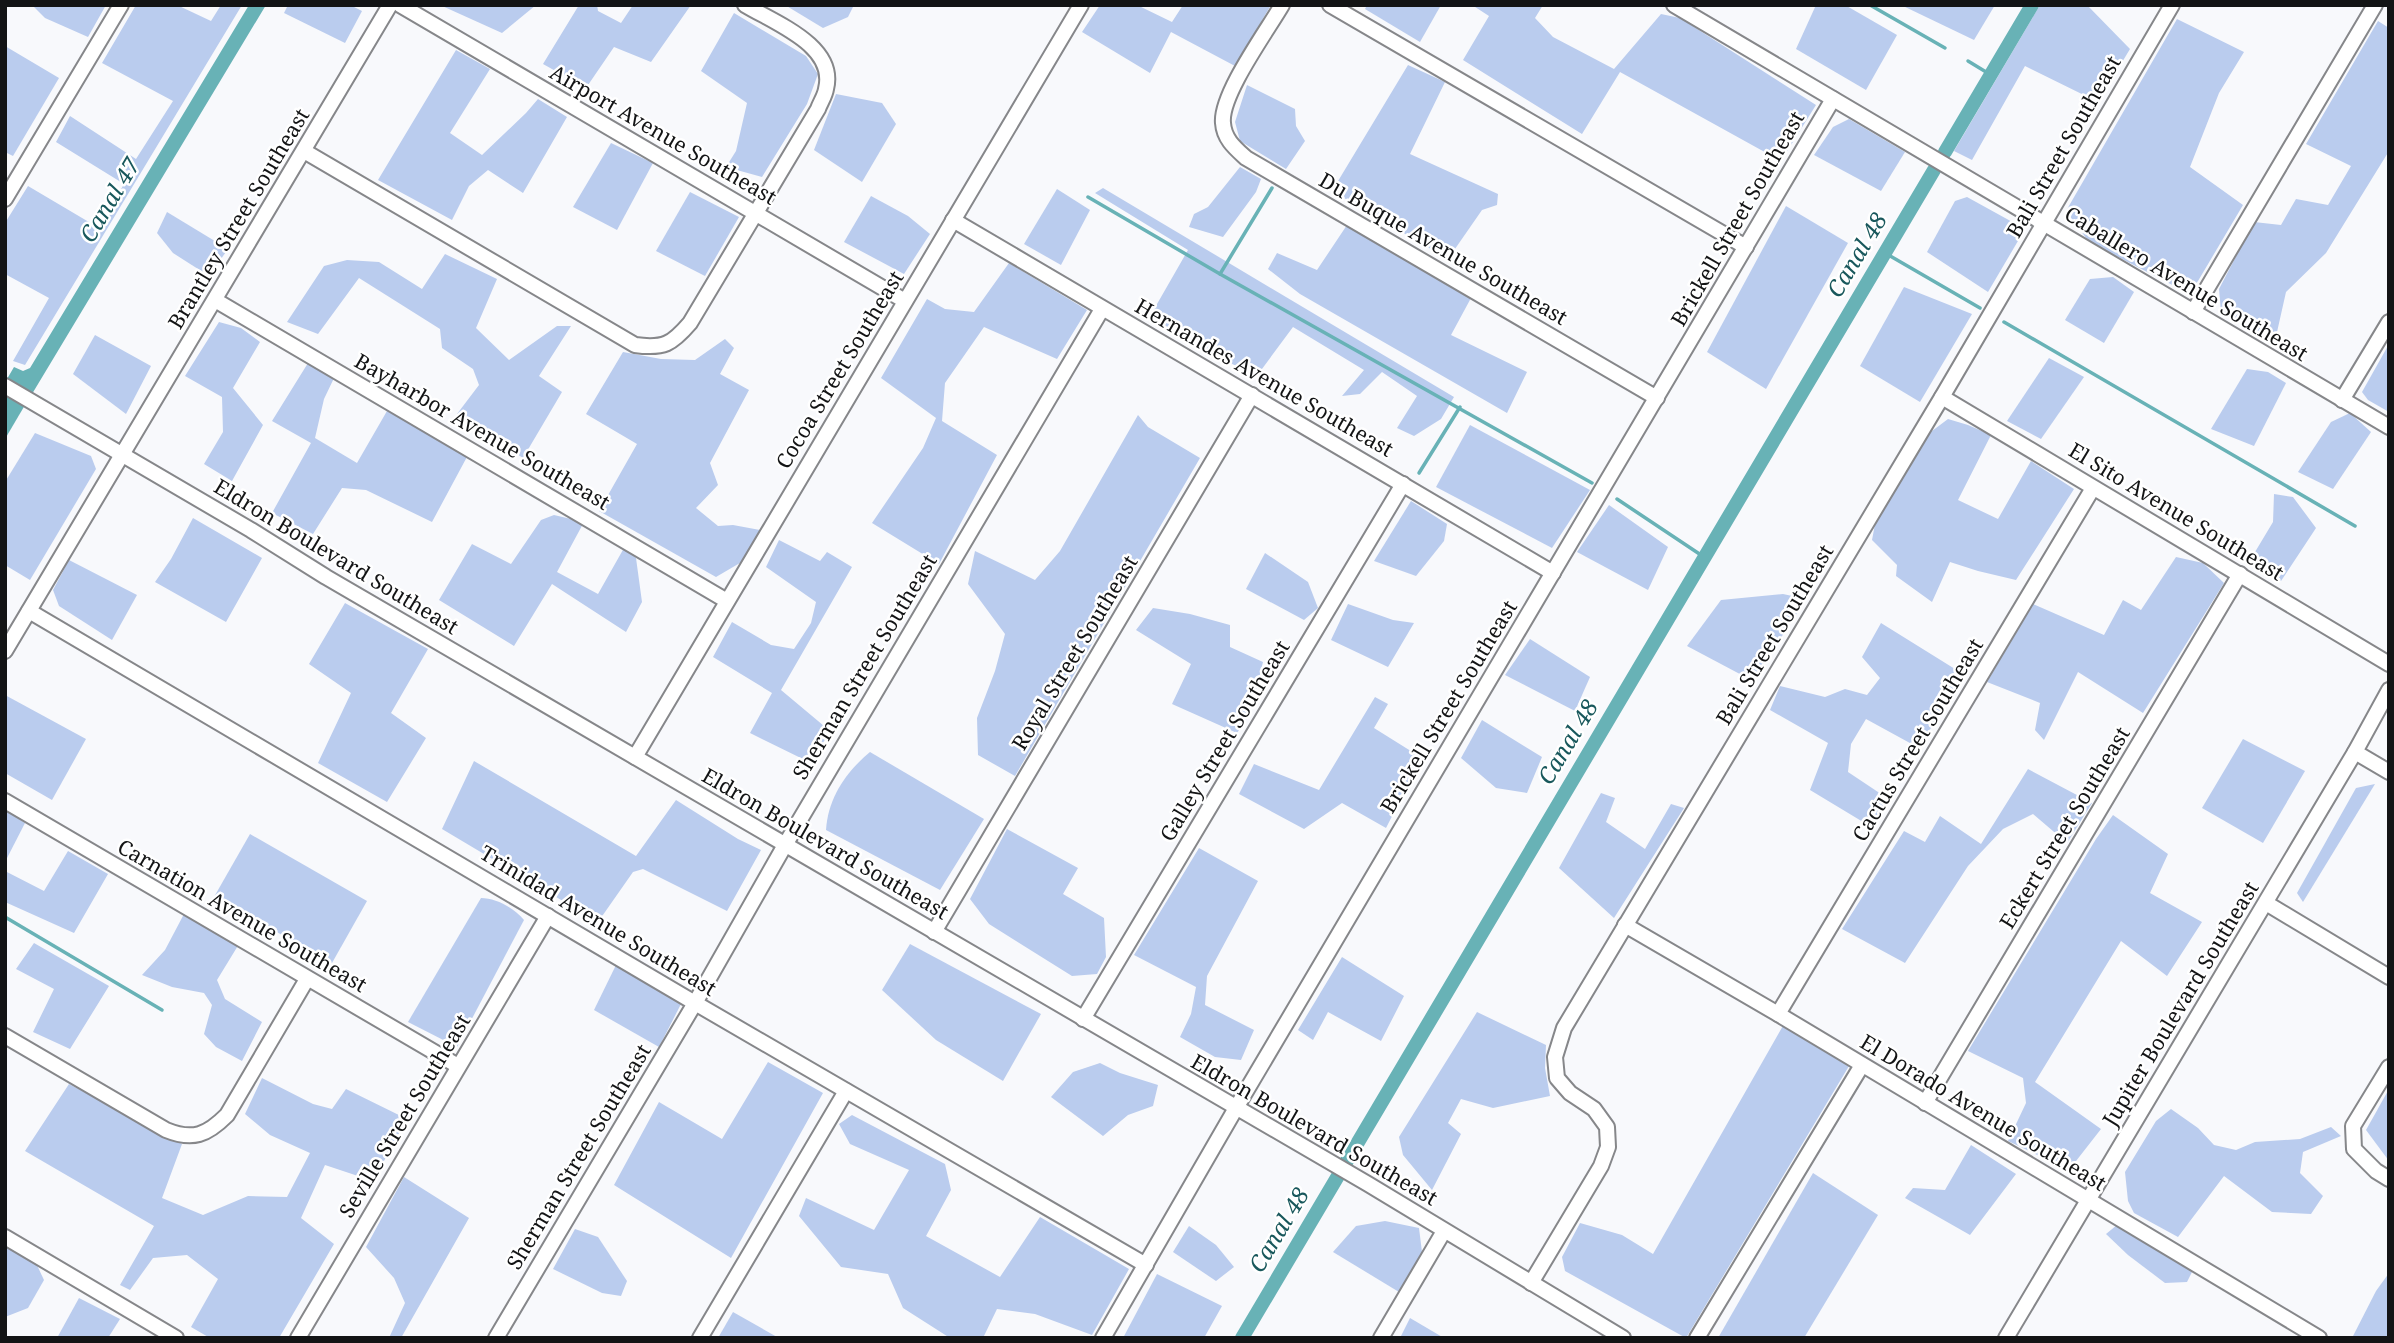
<svg xmlns="http://www.w3.org/2000/svg" width="2394" height="1343" font-family="'Noto Serif',serif">
	<rect width="100%" height="100%" fill="#f8f9fc"/>
	<g fill="#baccee">
		<polygon points="32,5 106,5 88,37 45,18"/>
		<polygon points="136,5 177,5 211,21 221,5 242,5 25,365 13,361 49,298 5,274 5,223 28,186 99,228 124,184 56,142 70,116 136,159 173,101 102,63"/>
		<polygon points="288,5 350,5 362,11 345,43 284,13"/>
		<polygon points="440,5 536,5 502,33"/>
		<polygon points="579,5 597,5 598,11 621,23 633,5 691,5 651,62 614,47 586,88 543,64"/>
		<polygon points="785,5 854,5 848,17 823,28"/>
		<polygon points="1100,5 1137,5 1172,22 1183,5 1271,5 1235,66 1171,32 1150,73 1082,32"/>
		<polygon points="1367,5 1441,5 1420,42 1365,9"/>
		<polygon points="1472,5 1498,7 1543,5 1535,18 1553,37 1614,69 1661,14 1680,18 1816,105 1781,161 1620,72 1582,134 1463,60 1489,16"/>
		<polygon points="1816,5 1845,5 1897,35 1866,90 1796,49"/>
		<polygon points="1901,5 1995,5 1974,40"/>
		<polygon points="2040,5 2087,5 2130,49 2098,102 2025,66 1972,160 1954,151"/>
		<polygon points="734,13 806,56 818,74 807,104 762,177 726,167 736,151 747,103 701,71"/>
		<polygon points="2177,19 2244,52 2219,93 2190,167 2243,205 2198,281 2188,293 2089,242 2066,211"/>
		<polygon points="2378,21 2389,28 2389,151 2326,253 2286,292 2275,341 2221,312 2219,289 2254,222 2281,225 2296,199 2328,205 2351,166 2306,144"/>
		<polygon points="5,46 59,78 13,156 5,152"/>
		<polygon points="456,50 490,69 450,133 482,155 526,113 538,99 567,117 523,193 488,170 469,186 452,220 378,180"/>
		<polygon points="1408,65 1445,82 1410,154 1498,194 1497,205 1482,210 1448,259 1332,191"/>
		<polygon points="1247,85 1295,109 1296,126 1305,141 1286,169 1240,141 1235,122"/>
		<polygon points="836,94 882,103 896,124 862,182 814,150"/>
		<polygon points="1849,119 1905,152 1881,191 1814,155 1833,127"/>
		<polygon points="611,143 653,163 617,230 573,207"/>
		<polygon points="1240,167 1261,179 1256,192 1223,237 1189,227 1194,214 1208,207"/>
		<polygon points="1103,188 1454,397 1441,419 1414,436 1397,428 1417,396 1382,372 1360,394 1342,396 1364,370 1293,327 1256,377 1149,318 1188,250 1095,193"/>
		<polygon points="1057,189 1090,210 1061,265 1024,244"/>
		<polygon points="690,192 739,217 705,276 656,251"/>
		<polygon points="871,196 908,216 930,234 904,274 844,242"/>
		<polygon points="1967,197 2025,229 1988,292 1927,252 1955,201"/>
		<polygon points="1786,206 1848,243 1766,389 1707,352"/>
		<polygon points="167,212 228,249 209,276 173,253 157,233"/>
		<polygon points="1347,225 1471,298 1451,335 1527,372 1507,413 1300,294 1268,269 1277,253 1317,270"/>
		<polygon points="445,254 497,279 476,328 509,360 557,326 571,326 539,376 562,392 523,458 457,414 479,385 473,369 442,348 440,329 359,278 318,334 287,322 324,266 347,260 379,262 422,289"/>
		<polygon points="1009,263 1087,310 1057,359 984,327 945,383 942,421 997,455 939,564 872,523 923,448 936,418 881,378 927,299 945,309 974,312"/>
		<polygon points="2113,277 2134,292 2104,343 2065,320 2090,279"/>
		<polygon points="1904,287 1972,314 1920,402 1860,366"/>
		<polygon points="219,322 241,328 260,342 233,388 263,425 232,481 204,464 223,432 222,397 185,376"/>
		<polygon points="95,335 151,366 126,414 73,374"/>
		<polygon points="725,339 734,348 720,374 749,390 710,463 718,485 696,508 718,526 733,525 760,530 745,560 716,577 599,511 637,444 586,414 623,352 661,359 695,360"/>
		<polygon points="2389,344 2389,412 2368,400 2362,392"/>
		<polygon points="2049,358 2084,377 2041,439 2007,421"/>
		<polygon points="308,363 335,376 324,399 315,438 357,463 387,411 468,455 432,522 366,490 342,488 313,534 272,513 311,443 272,421"/>
		<polygon points="2247,369 2268,372 2286,383 2254,446 2211,429"/>
		<polygon points="2350,413 2371,432 2333,489 2298,472 2331,422"/>
		<polygon points="1138,415 1148,427 1200,458 1015,776 978,755 977,718 995,671 1005,634 968,584 975,551 1035,580 1060,551"/>
		<polygon points="1948,419 1968,425 1991,435 1958,500 1998,519 2031,461 2074,489 2016,580 1978,571 1950,562 1932,602 1896,576 1897,565 1872,540 1876,519 1928,434"/>
		<polygon points="1470,425 1590,490 1552,548 1436,487"/>
		<polygon points="35,433 91,456 96,469 30,580 5,565 5,482"/>
		<polygon points="2274,494 2293,497 2316,528 2281,581 2249,562 2273,522"/>
		<polygon points="1411,501 1447,524 1444,541 1416,576 1374,561"/>
		<polygon points="1609,505 1668,547 1648,590 1577,552"/>
		<polygon points="554,515 584,522 557,572 598,594 624,548 636,558 642,602 626,632 552,584 514,646 439,600 472,544 511,564 541,520"/>
		<polygon points="193,518 262,558 226,622 155,582 171,559"/>
		<polygon points="779,540 820,561 827,552 852,567 781,690 830,731 811,763 750,733 772,693 713,657 732,622 771,645 794,649 811,623 816,602 766,567"/>
		<polygon points="1265,553 1308,582 1318,608 1304,620 1246,589"/>
		<polygon points="2176,557 2203,563 2224,583 2143,713 2078,672 2044,740 2035,730 2040,703 1987,682 2033,604 2104,635 2123,600 2141,610"/>
		<polygon points="69,560 137,595 112,640 59,606 53,590"/>
		<polygon points="1783,594 1806,599 1753,681 1687,646 1721,600"/>
		<polygon points="345,603 428,649 391,713 426,738 387,802 318,763 351,693 309,664"/>
		<polygon points="1348,604 1393,620 1414,623 1388,667 1331,640"/>
		<polygon points="1153,608 1190,614 1230,625 1230,647 1263,662 1250,714 1237,733 1172,704 1191,664 1136,630"/>
		<polygon points="1881,623 1963,674 1919,748 1866,719 1851,744 1848,772 1890,800 1873,828 1810,790 1828,743 1770,710 1780,686 1825,697 1845,689 1867,695 1880,678 1862,657"/>
		<polygon points="1530,639 1590,677 1575,711 1505,675"/>
		<polygon points="5,695 86,739 52,800 5,773"/>
		<polygon points="1375,697 1388,704 1374,728 1422,758 1386,828 1342,803 1304,829 1239,794 1254,764 1319,790"/>
		<polygon points="1482,720 1542,757 1527,793 1496,788 1461,758"/>
		<polygon points="2243,739 2305,771 2263,843 2202,808"/>
		<path d="M870 752 984 819 940 890 826 830C828 798 846 772 870 752Z"/>
		<polygon points="474,761 636,856 676,800 738,839 761,850 727,911 643,869 633,872 598,922 442,829"/>
		<polygon points="2028,769 2092,803 2067,843 2033,814 2003,829 1968,866 1905,963 1842,929 1904,831 1925,842 1940,816 1981,844"/>
		<polygon points="2375,784 2303,902 2297,893 2356,788"/>
		<polygon points="1601,793 1615,798 1606,822 1645,849 1671,804 1684,808 1614,918 1559,868"/>
		<polygon points="5,810 25,823 5,862"/>
		<polygon points="2113,815 2168,854 2150,893 2202,922 2167,976 2121,941 2035,1082 2101,1129 2069,1170 2008,1141 2026,1103 2023,1078 1968,1051 2096,839"/>
		<polygon points="1007,829 1078,868 1063,894 1104,918 1106,957 1097,974 1072,976 989,924 970,899"/>
		<polygon points="250,834 367,901 332,963 214,897"/>
		<polygon points="1199,848 1258,881 1207,976 1205,1005 1254,1030 1241,1060 1215,1057 1180,1037 1191,1014 1196,987 1134,955"/>
		<polygon points="68,851 108,874 74,933 5,902 5,871 44,891"/>
		<path d="M481 898C496 898 514 908 524 920L457 1047 408 1022Z"/>
		<polygon points="184,914 239,944 217,980 225,999 262,1022 242,1061 216,1047 204,1034 212,1005 204,993 172,987 142,975 165,950"/>
		<polygon points="34,943 109,986 70,1049 33,1032 54,989 16,969"/>
		<polygon points="910,944 1041,1014 1003,1081 936,1040 882,990"/>
		<polygon points="1342,957 1404,996 1381,1041 1328,1012 1313,1040 1298,1030"/>
		<polygon points="616,965 681,1004 659,1047 594,1010"/>
		<polygon points="1477,1012 1546,1045 1545,1068 1550,1096 1493,1108 1461,1099 1448,1123 1461,1134 1432,1190 1403,1155 1399,1137"/>
		<polygon points="1784,1024 1849,1066 1686,1338 1565,1271 1562,1257 1580,1223 1622,1235 1653,1254"/>
		<polygon points="768,1062 823,1093 731,1258 614,1185 659,1102 722,1139"/>
		<polygon points="1100,1063 1120,1073 1158,1085 1153,1106 1128,1115 1103,1136 1051,1097 1073,1072"/>
		<polygon points="262,1078 313,1104 332,1109 346,1089 407,1119 373,1181 325,1165 301,1218 334,1244 279,1338 210,1338 191,1327 218,1279 187,1255 153,1258 130,1290 120,1285 154,1226 25,1151 69,1084 182,1144 162,1198 203,1215 248,1196 287,1197 310,1153 270,1135 245,1114"/>
		<polygon points="2389,1089 2389,1161 2366,1130"/>
		<polygon points="2171,1109 2198,1128 2214,1145 2236,1150 2255,1142 2300,1139 2331,1127 2341,1136 2303,1152 2300,1173 2323,1196 2311,1214 2272,1212 2224,1176 2178,1237 2134,1213 2128,1201 2125,1172 2156,1121"/>
		<polygon points="852,1115 945,1164 951,1190 926,1236 1000,1277 1040,1217 1129,1269 1092,1335 1035,1314 997,1309 983,1338 950,1338 903,1308 888,1274 841,1267 799,1216 806,1198 874,1230 909,1170 850,1144 839,1124"/>
		<polygon points="1971,1145 2016,1174 1970,1235 1905,1198 1913,1188 1945,1190"/>
		<polygon points="1813,1173 1878,1215 1804,1338 1718,1338"/>
		<polygon points="404,1177 469,1218 401,1338 389,1338 405,1303 394,1278 366,1247"/>
		<polygon points="1385,1221 1419,1228 1422,1252 1399,1292 1333,1252 1356,1226"/>
		<polygon points="2117,1225 2193,1270 2187,1282 2165,1283 2128,1255 2106,1234"/>
		<polygon points="1189,1226 1216,1245 1234,1267 1216,1281 1173,1252"/>
		<polygon points="575,1229 598,1237 627,1281 621,1296 602,1293 553,1269"/>
		<polygon points="5,1245 35,1261 44,1280 28,1308 5,1317"/>
		<polygon points="2389,1273 2389,1338 2352,1338 2376,1291"/>
		<polygon points="1157,1274 1222,1306 1204,1338 1123,1338"/>
		<polygon points="79,1298 120,1319 108,1338 57,1338"/>
		<polygon points="733,1312 777,1337 778,1338 718,1338"/>
		<polygon points="1410,1318 1444,1338 1400,1338"/>
	</g>
	<g fill="#68b2b6">
		<polygon points="249,5 266,5 32,394 7,379 14,367 23,371 30,368"/>
		<polygon points="5,393 25,405 5,439"/>
	</g>
	<g fill="none" stroke-linecap="round" stroke-linejoin="round">
		<g stroke="#68b2b6" stroke-width="3.5">
			<polyline points="1870,5 1945,48"/>
			<polyline points="1968,61 1991,75"/>
			<polyline points="1088,197 1220,274 1592,483"/>
			<polyline points="1885,253 1980,308"/>
			<polyline points="1220,274 1272,188"/>
			<polyline points="2004,322 2355,526"/>
			<polyline points="1419,473 1460,407"/>
			<polyline points="1617,499 1704,557"/>
			<polyline points="5,917 162,1010"/>
		</g>
		<g stroke="#68b2b6" stroke-width="14">
			<polyline points="1945,152 2032,5"/>
			<polyline points="1242,1338 1934,170"/>
		</g>
		<g stroke="#86878a" stroke-width="18">
			<g id="minor">
				<polyline points="400,5 905,301"/>
				<path d="M1282 5C1267 31 1220 95 1223 123 1224 139 1235 148 1246 158L1657 398"/>
				<polyline points="1330,5 1746,247"/>
				<polyline points="1674,5 2389,427"/>
				<path d="M304 151 635 345C664 349 672 344 690 323L818 109C820 103 825 96 826 89 837 46 775 23 745 5"/>
				<polyline points="5,199 121,5"/>
				<polyline points="953,220 1553,573"/>
				<polyline points="215,300 727,601"/>
				<polyline points="2193,312 2375,5"/>
				<polyline points="5,386 251,530 326,577 1368,1184 1623,1338"/>
				<polyline points="1942,397 2389,664"/>
				<polyline points="2342,400 2389,322"/>
				<polyline points="29,611 695,1003 1146,1265"/>
				<polyline points="5,651 390,5"/>
				<polyline points="2355,752 2389,772"/>
				<polyline points="635,757 1081,5"/>
				<polyline points="5,801 458,1066"/>
				<polyline points="2266,903 2389,977"/>
				<polyline points="1625,925 1778,1014 2319,1338"/>
				<polyline points="934,932 1252,395"/>
				<polyline points="1778,1014 2093,488"/>
				<polyline points="1083,1019 1403,484"/>
				<path d="M5 1036 166 1130C193 1141 207 1135 227 1115L307 979"/>
				<polyline points="2389,1067 2353,1126 2354,1149 2376,1171 2389,1179"/>
				<polyline points="1925,1103 2240,574"/>
				<polyline points="5,1237 176,1338"/>
				<polyline points="1531,1283 1601,1166 1608,1147 1607,1127 1594,1109 1570,1093 1557,1078 1555,1057 1564,1028 1942,397 2172,5"/>
				<polyline points="298,1338 548,916"/>
				<polyline points="496,1338 695,1003 785,845 1102,309"/>
				<polyline points="700,1338 846,1091"/>
				<polyline points="1103,1338 1236,1108 1833,99"/>
				<polyline points="1381,1338 1444,1231"/>
				<polyline points="1697,1338 1862,1065"/>
				<polyline points="2006,1338 2355,752 2389,690"/>
			</g>
		</g>
		<use href="#minor" stroke="#fff" stroke-width="14"/>
	</g>
	<g text-anchor="middle" stroke-width="5" stroke-linejoin="round" paint-order="stroke">
		<g font-size="21" fill="#131415" stroke="#fff">
			<text transform="translate(663 135) rotate(30)" y="7">Airport Avenue Southeast</text>
			<text transform="translate(2064 147) rotate(-60)" y="7">Bali Street Southeast</text>
			<text transform="translate(239 219) rotate(-59)" y="7">Brantley Street Southeast</text>
			<text transform="translate(1738 219) rotate(-60)" y="7">Brickell Street Southeast</text>
			<text transform="translate(1443 249) rotate(30)" y="7">Du Buque Avenue Southeast</text>
			<text transform="translate(2186 284) rotate(31)" y="7">Caballero Avenue Southeast</text>
			<text transform="translate(840 370) rotate(-59)" y="7">Cocoa Street Southeast</text>
			<text transform="translate(1264 378) rotate(30)" y="7">Hernandes Avenue Southeast</text>
			<text transform="translate(482 432) rotate(30)" y="7">Bayharbor Avenue Southeast</text>
			<text transform="translate(2176 512) rotate(31)" y="7">El Sito Avenue Southeast</text>
			<text transform="translate(336 557) rotate(31)" y="7">Eldron Boulevard Southeast</text>
			<text transform="translate(1775 635) rotate(-59)" y="7">Bali Street Southeast</text>
			<text transform="translate(1075 653) rotate(-59)" y="7">Royal Street Southeast</text>
			<text transform="translate(865 667) rotate(-59)" y="7">Sherman Street Southeast</text>
			<text transform="translate(1449 707) rotate(-59)" y="7">Brickell Street Southeast</text>
			<text transform="translate(1918 740) rotate(-59)" y="7">Cactus Street Southeast</text>
			<text transform="translate(1225 741) rotate(-59)" y="7">Galley Street Southeast</text>
			<text transform="translate(2065 828) rotate(-59)" y="7">Eckert Street Southeast</text>
			<text transform="translate(825 844) rotate(30)" y="7">Eldron Boulevard Southeast</text>
			<text transform="translate(242 916) rotate(30)" y="7">Carnation Avenue Southeast</text>
			<text transform="translate(598 921) rotate(31)" y="7">Trinidad Avenue Southeast</text>
			<text transform="translate(2181 1004) rotate(-59)" y="7">Jupiter Boulevard Southeast</text>
			<text transform="translate(1983 1113) rotate(31)" y="7">El Dorado Avenue Southeast</text>
			<text transform="translate(405 1116) rotate(-59)" y="7">Seville Street Southeast</text>
			<text transform="translate(1314 1130) rotate(30)" y="7">Eldron Boulevard Southeast</text>
			<text transform="translate(579 1157) rotate(-59)" y="7">Sherman Street Southeast</text>
		</g>
		<g font-size="23" font-style="italic" fill="#19585c" stroke="#fff">
			<text transform="translate(110 200) rotate(-59)" y="8">Canal 47</text>
			<text transform="translate(1857 255) rotate(-59)" y="8">Canal 48</text>
			<text transform="translate(1568 742) rotate(-59)" y="8">Canal 48</text>
			<text transform="translate(1279 1230) rotate(-59)" y="8">Canal 48</text>
		</g>
	</g>
	<rect width="2394" height="1343" fill="none" stroke="#131415" stroke-width="14"/>
</svg>
